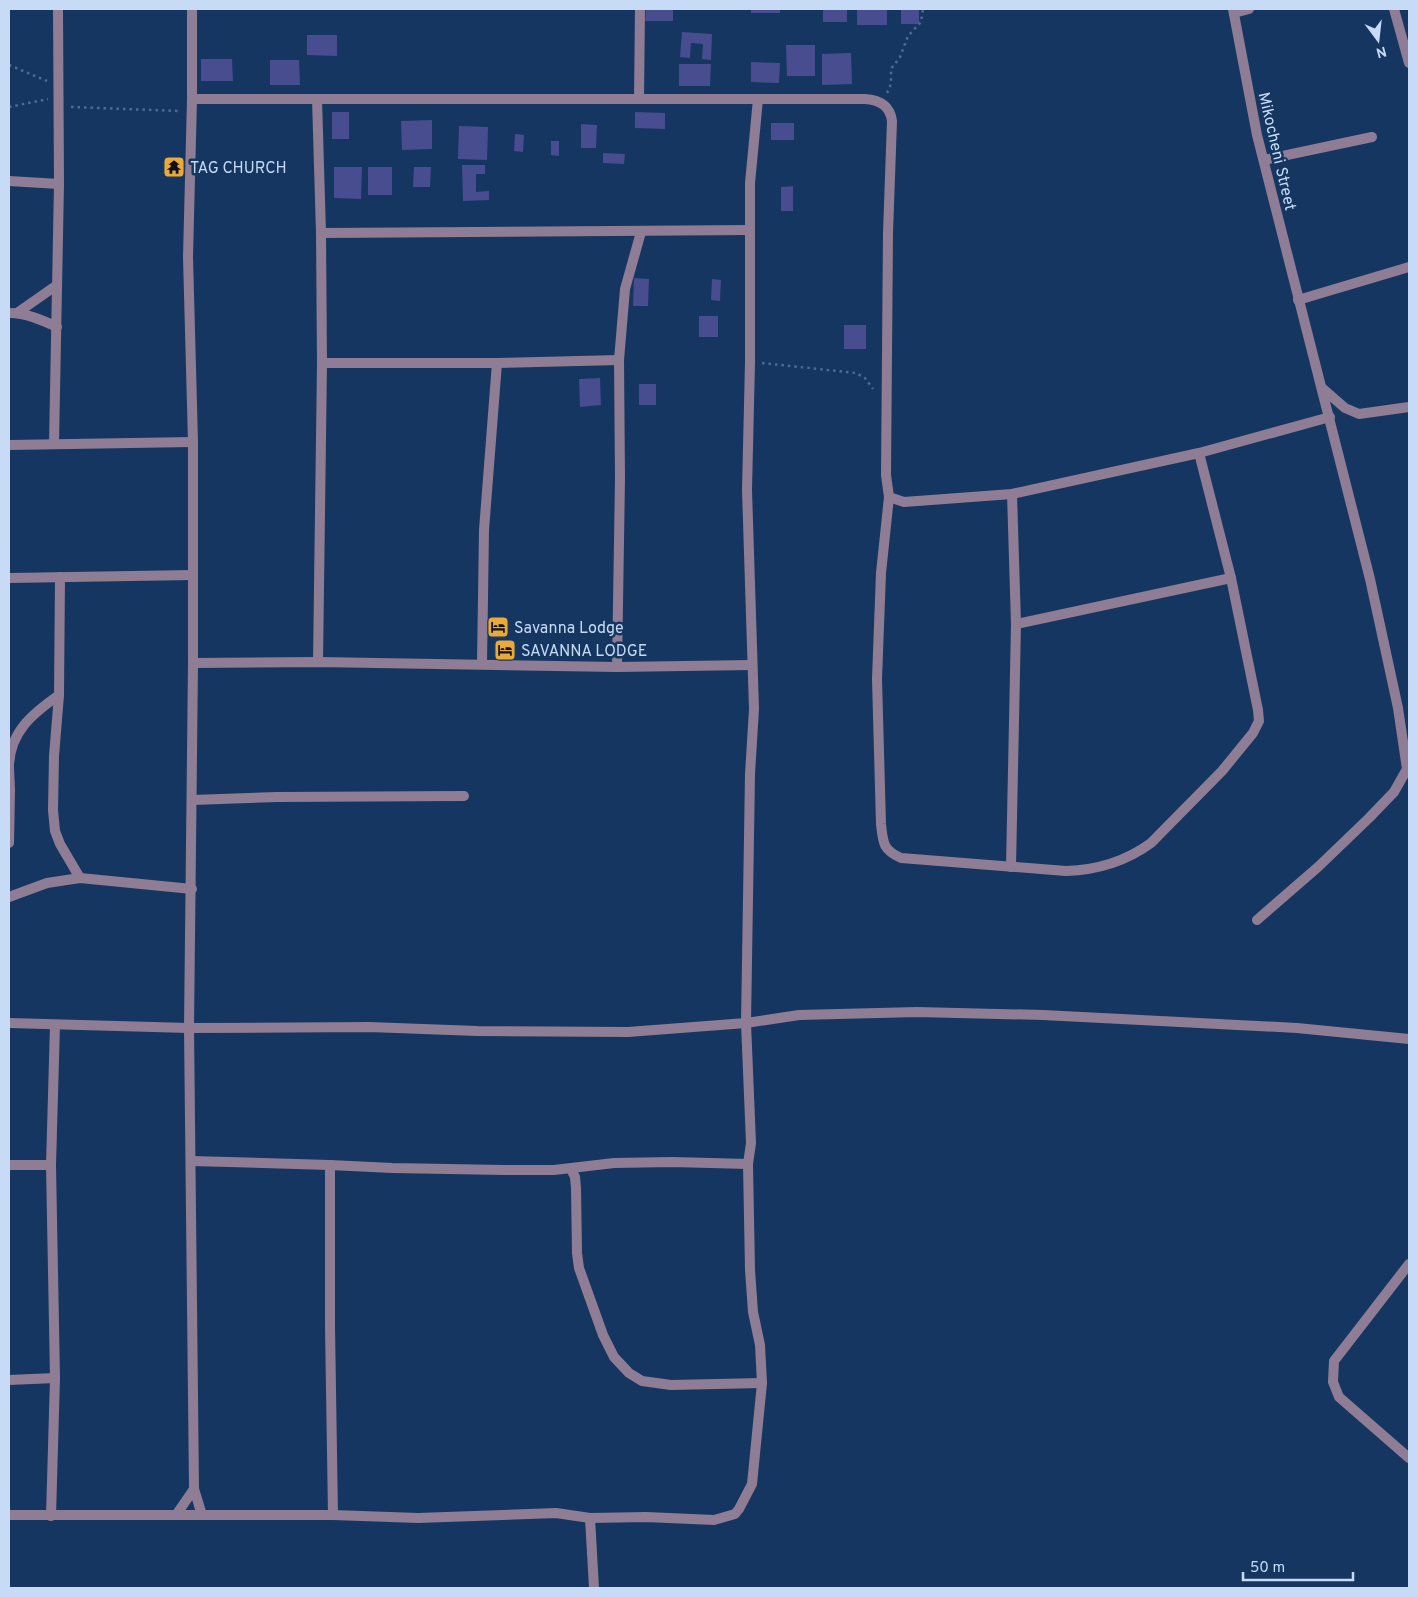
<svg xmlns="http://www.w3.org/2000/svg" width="1418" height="1597" font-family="Overpass,sans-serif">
	<rect width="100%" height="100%" fill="#163662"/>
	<g fill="#474d8e">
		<polygon points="646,9 673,9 673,21 645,21"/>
		<rect x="751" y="9" width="29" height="4"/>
		<rect x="823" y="9" width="24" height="13"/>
		<rect x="857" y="9" width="30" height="16"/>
		<rect x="901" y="9" width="18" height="15"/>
		<polygon points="682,32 712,34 711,60 702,59 703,44 691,43 690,58 680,57"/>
		<polygon points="307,35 337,35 337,56 307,55"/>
		<polygon points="786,45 815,45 815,76 787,76"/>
		<polygon points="851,53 852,84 822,85 822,54"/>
		<polygon points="201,59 232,59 233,81 201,81"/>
		<polygon points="270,60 299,60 300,85 270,85"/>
		<polygon points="751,62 780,63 779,83 751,82"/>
		<polygon points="679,64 711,64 710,86 679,86"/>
		<rect x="332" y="112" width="17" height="27"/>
		<polygon points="635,112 665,113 665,129 635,128"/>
		<polygon points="432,120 432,149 402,150 401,121"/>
		<rect x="771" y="123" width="23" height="17"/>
		<polygon points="581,124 597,125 596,148 581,148"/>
		<polygon points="459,126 488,127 487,160 458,159"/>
		<polygon points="515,134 524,135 523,152 514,151"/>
		<polygon points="551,141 559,141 559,156 551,155"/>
		<polygon points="603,153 625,154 624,164 603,163"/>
		<polygon points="462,165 485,165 485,174 476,174 476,192 489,191 489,200 463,201"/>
		<polygon points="334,167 362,167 361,199 334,198"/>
		<rect x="368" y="167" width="24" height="28"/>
		<polygon points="414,167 431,167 430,187 413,187"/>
		<polygon points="793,186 793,211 781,211 781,187"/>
		<polygon points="634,278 649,279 648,306 633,306"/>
		<polygon points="712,279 721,280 720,301 711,300"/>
		<rect x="699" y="316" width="19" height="21"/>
		<rect x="844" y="325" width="22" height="24"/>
		<polygon points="600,378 601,405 580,407 579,379"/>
		<rect x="639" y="384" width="17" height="21"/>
	</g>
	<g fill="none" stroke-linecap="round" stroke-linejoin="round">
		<g stroke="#4f6b91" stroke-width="2.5" stroke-dasharray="2.5 4" stroke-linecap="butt">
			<polyline points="9,65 47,81"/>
			<polyline points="887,93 891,84 891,69 900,57 908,36 921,22 923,9"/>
			<polyline points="9,107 48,99"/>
			<polyline points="71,107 180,111"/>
			<polyline points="762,363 856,373 865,378 873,389"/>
		</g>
		<g stroke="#8e7d94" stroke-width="10">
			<polyline points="192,9 192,99 188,257 193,442 193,663 189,1028 194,1489 202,1515"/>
			<polyline points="1233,9 1257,135 1370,579 1398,708 1407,769 1394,792 1369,818 1318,867 1257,920"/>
			<polyline points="1394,9 1409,63"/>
			<polyline points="1234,13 1249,9"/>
			<path d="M192 99H865C880 100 890 106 892 121L888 233 886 475 889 497 904 502 1012 494 1199 453 1330 417"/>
			<polyline points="317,99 321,233 322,363 318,662"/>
			<polyline points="639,99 640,9"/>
			<polyline points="1264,160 1372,137"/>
			<polyline points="9,181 59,184"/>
			<polyline points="321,233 750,230"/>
			<polyline points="1298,300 1409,267"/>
			<path d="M9 313C26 313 42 320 57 327"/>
			<polyline points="17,313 57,285"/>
			<polyline points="322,363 497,363 619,360"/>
			<polyline points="1322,388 1345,408 1359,414 1409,407"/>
			<polyline points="54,444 59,184 58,9"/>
			<polyline points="9,445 193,442"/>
			<path d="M889 497 881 573 877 679 881 824C883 843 883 850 901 858L1066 871C1098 870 1125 862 1151 843L1222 771 1253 733 1259 721 1258 710 1231 578 1199 453"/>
			<polyline points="60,577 59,695 54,756 53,810 55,831 60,844 80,878"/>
			<polyline points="9,578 193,575"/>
			<polyline points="1016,624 1231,578"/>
			<polyline points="193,663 318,662 617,667 752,665"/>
			<polyline points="482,664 484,530 497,363"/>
			<polyline points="617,667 620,478 619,360 625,289 641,232"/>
			<path d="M9 766C10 732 32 714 59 695"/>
			<polyline points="9,768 10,790 9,843"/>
			<polyline points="192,800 277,797 464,796"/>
			<polyline points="1011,867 1016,624 1012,494"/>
			<polyline points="9,897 47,883 80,878 192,889"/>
			<polyline points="9,1023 189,1028 369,1027 477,1031 628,1032 746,1023 799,1015 917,1012 1043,1015 1297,1028 1409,1039"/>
			<polyline points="191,1161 330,1165 392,1168 504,1170 554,1170 614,1163 672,1162 748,1164"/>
			<polyline points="9,1165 51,1165"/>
			<polyline points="330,1165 330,1327 333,1515"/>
			<polyline points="571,1169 575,1177 576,1188 577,1253 579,1268 603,1335 614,1357 629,1373 642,1381 671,1385 762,1383"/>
			<polyline points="1409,1264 1334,1361 1333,1382 1339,1397 1409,1458"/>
			<polyline points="9,1380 55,1378"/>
			<polyline points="9,1515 333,1515 418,1518 556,1513 590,1518 646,1517 714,1520 735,1514 739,1509 752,1484 762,1383 760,1345 753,1312 750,1270 748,1164 751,1143 746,1023 750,774 754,709 747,490 750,362 750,183 758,99"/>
			<polyline points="176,1515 194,1489"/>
			<polyline points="51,1516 55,1378 51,1165 55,1025"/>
			<polyline points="590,1518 594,1588"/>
		</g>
	</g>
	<defs>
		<g id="temple-square" transform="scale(1.125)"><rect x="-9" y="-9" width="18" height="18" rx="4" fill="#eaaa39" stroke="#163662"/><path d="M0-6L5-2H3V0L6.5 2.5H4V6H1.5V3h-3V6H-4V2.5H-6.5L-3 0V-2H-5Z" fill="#111"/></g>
		<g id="hotel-square" transform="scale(1.125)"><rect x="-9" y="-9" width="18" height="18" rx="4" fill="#eaaa39" stroke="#163662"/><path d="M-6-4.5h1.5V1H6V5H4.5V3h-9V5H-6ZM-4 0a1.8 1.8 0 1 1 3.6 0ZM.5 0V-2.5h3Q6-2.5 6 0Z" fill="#111"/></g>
	</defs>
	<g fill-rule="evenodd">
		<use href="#temple-square" x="174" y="167"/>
		<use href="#hotel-square" x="498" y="627"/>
		<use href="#hotel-square" x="505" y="650"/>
	</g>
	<g text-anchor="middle" stroke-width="5" stroke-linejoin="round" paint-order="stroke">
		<g font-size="16" fill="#c7dbf6" stroke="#163662">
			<text transform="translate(1278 151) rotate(77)" y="6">Mikocheni Street</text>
		</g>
		<g font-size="16" fill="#c7dbf6" stroke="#163662" text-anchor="start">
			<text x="190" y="173">TAG CHURCH</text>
			<text x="514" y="633">Savanna Lodge</text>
			<text x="521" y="656">SAVANNA LODGE</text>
		</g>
	</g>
	<rect width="1418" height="1597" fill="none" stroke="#c7dbf6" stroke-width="20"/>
	<g transform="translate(1378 40) rotate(165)" stroke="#163662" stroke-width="4" paint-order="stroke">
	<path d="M0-4L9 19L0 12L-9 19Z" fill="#c7dbf6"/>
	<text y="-8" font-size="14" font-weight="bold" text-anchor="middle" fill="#c7dbf6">N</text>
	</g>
	<path d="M1243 1572v8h110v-8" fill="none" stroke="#c7dbf6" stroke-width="2.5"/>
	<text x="1250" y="1572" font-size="15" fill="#c7dbf6" stroke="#163662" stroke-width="4" paint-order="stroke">50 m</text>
</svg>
